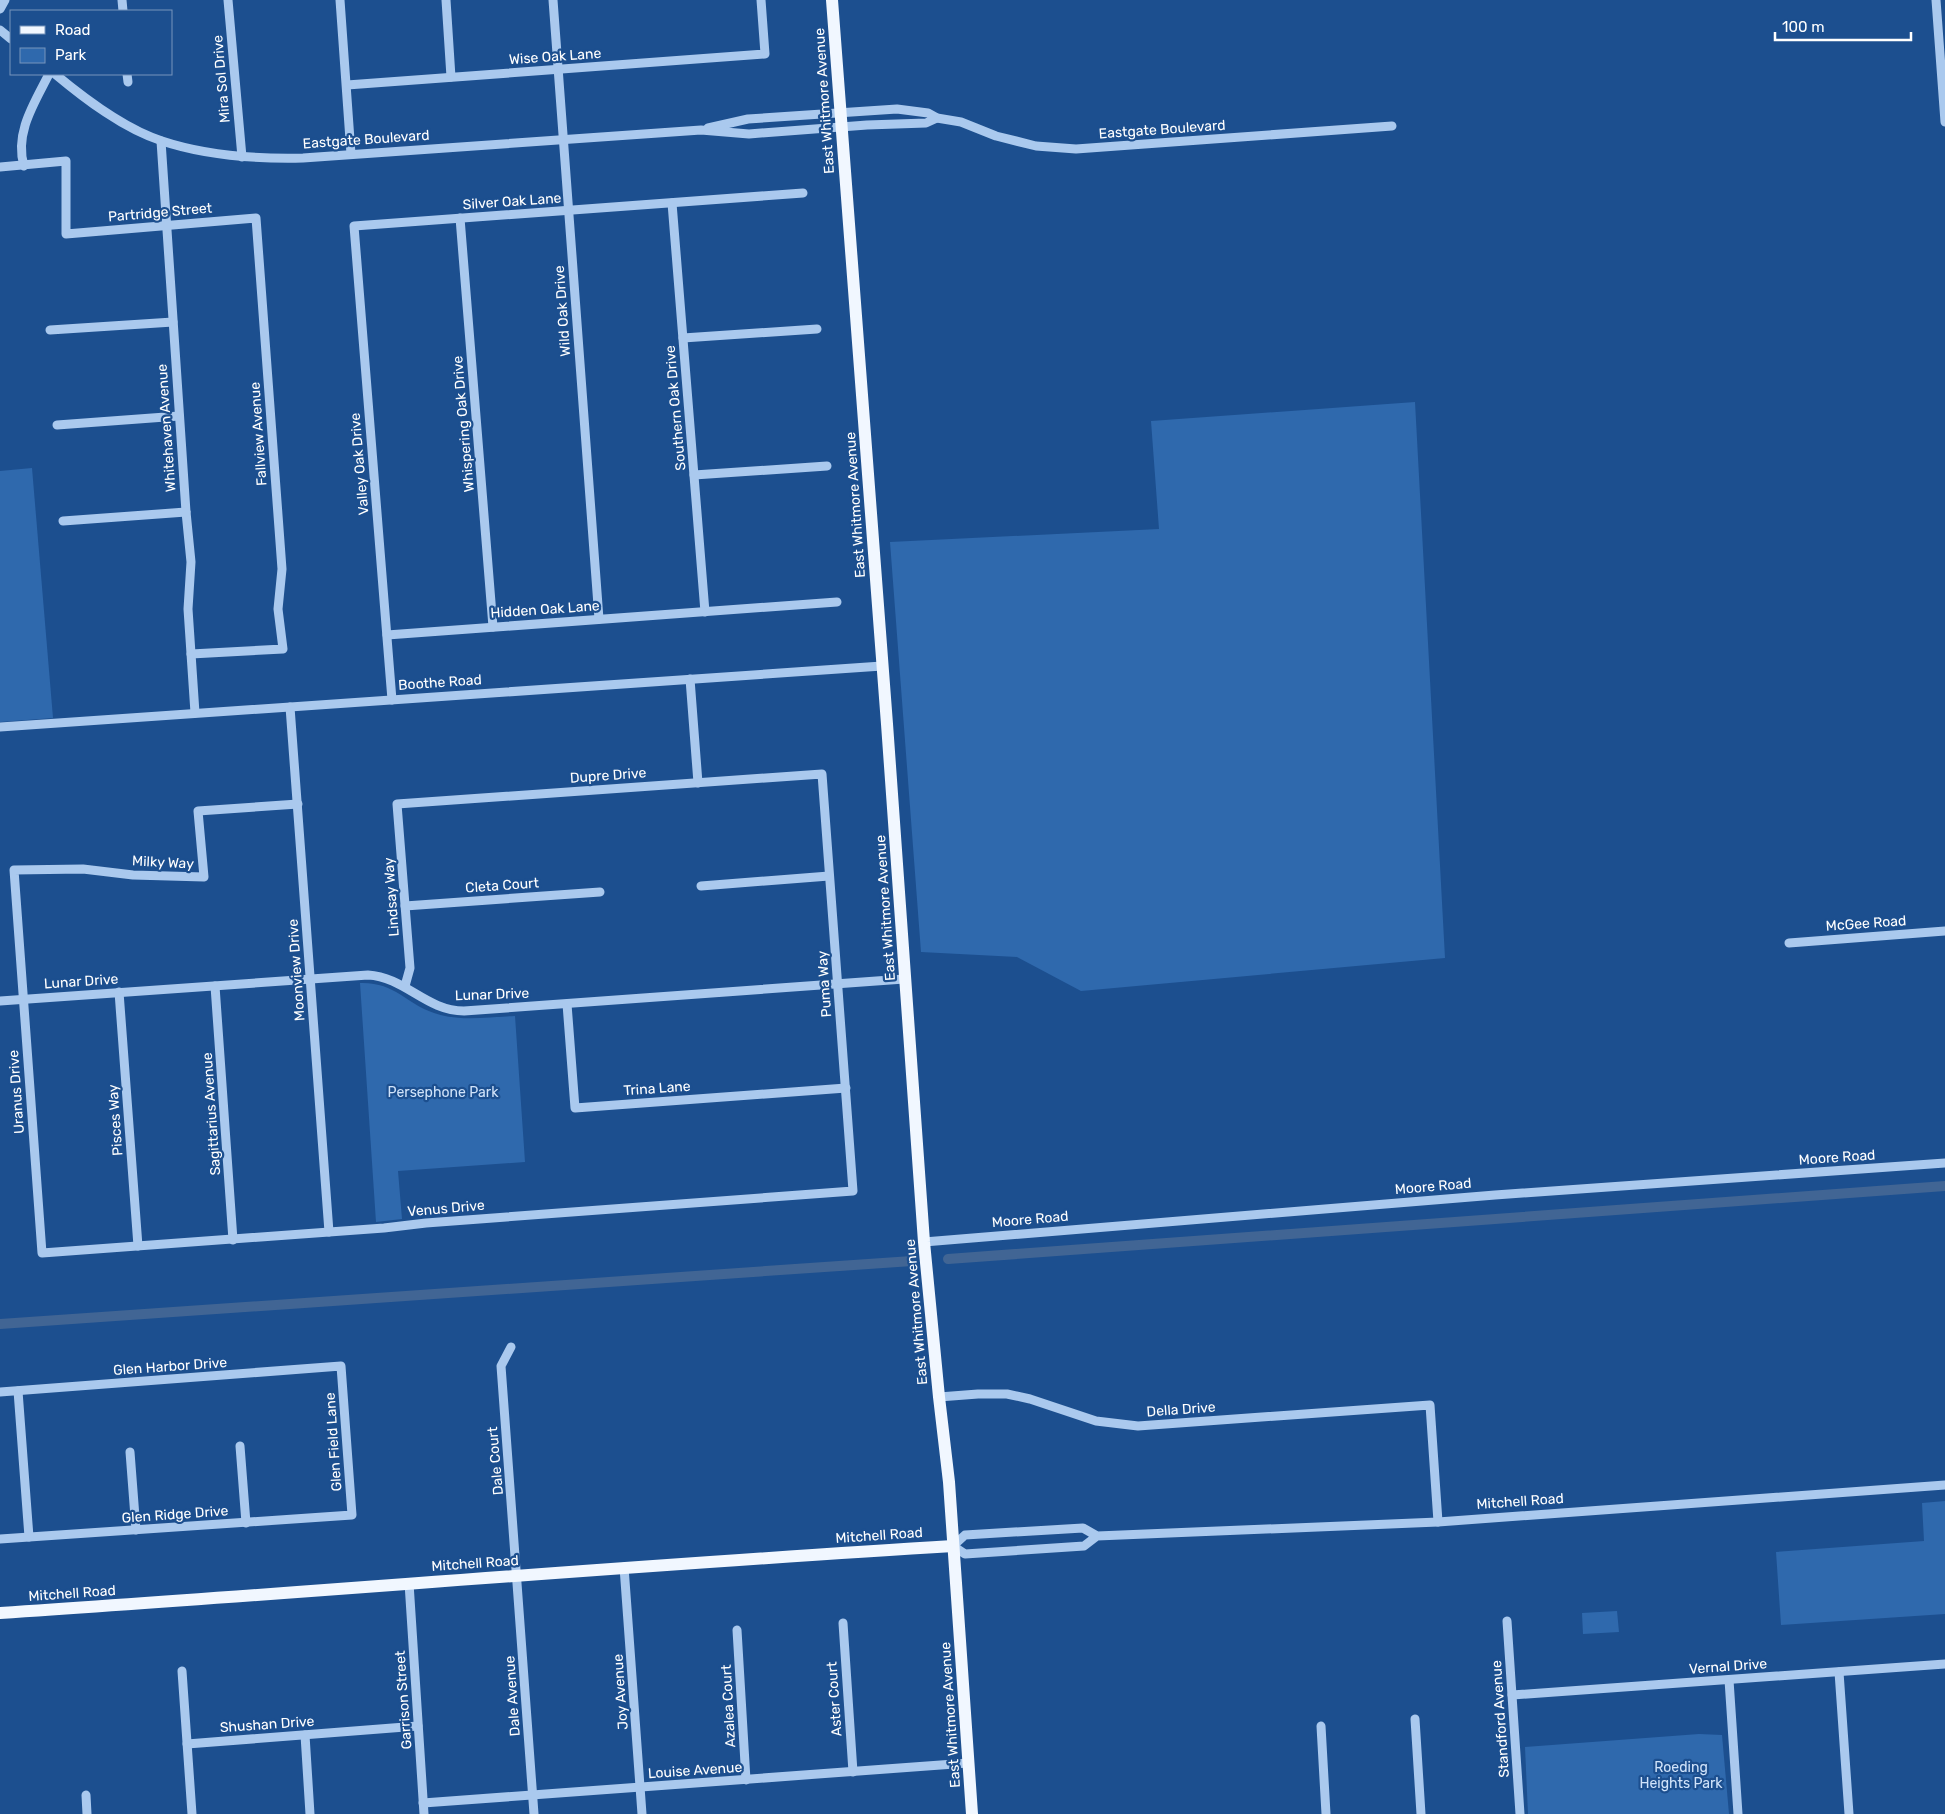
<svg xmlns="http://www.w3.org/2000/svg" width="1945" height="1814" font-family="Rubik,sans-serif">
	<rect width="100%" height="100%" fill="#1c4f8f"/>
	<g fill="#2f69ad">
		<polygon points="1415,402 1445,958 1081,991 1017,957 921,952 890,542 1159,529 1151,421"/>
		<polygon points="32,468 53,718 0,722 0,471"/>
		<path d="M360 983C395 982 405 1003 434 1013 460 1022 488 1017 515 1016L525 1162 398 1171 402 1219 376 1222Z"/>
		<polygon points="1945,1501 1945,1614 1781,1625 1776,1552 1924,1541 1922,1503"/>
		<polygon points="1617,1611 1619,1632 1583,1634 1582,1613"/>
		<polygon points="1699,1734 1722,1735 1729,1814 1528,1814 1525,1747"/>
	</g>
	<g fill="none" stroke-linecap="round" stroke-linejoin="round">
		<g stroke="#416594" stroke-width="10">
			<polyline points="948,1259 1945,1186"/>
			<polyline points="0,1324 912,1261"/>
		</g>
		<g stroke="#aac9ee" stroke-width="9">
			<polyline points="122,0 123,11"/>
			<polyline points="228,0 242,157"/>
			<polyline points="340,0 351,154"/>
			<polyline points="446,0 451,77"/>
			<polyline points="553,0 599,619"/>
			<polyline points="1936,0 1945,122"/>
			<polyline points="0,9 5,0"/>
			<polyline points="0,30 11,39"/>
			<path d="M55 74C85 99 124 129 162 141 204 155 258 159 303 158L701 130 749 134 867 125 926 123 937 118"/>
			<polyline points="127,74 128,82"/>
			<polyline points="347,85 765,54 761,0"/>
			<polyline points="708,128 748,119 897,109 928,113 937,118 961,122 996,136 1036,146 1076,149 1392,126"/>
			<polyline points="161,141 186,512 191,562 188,609 195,713"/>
			<path d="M24 166C14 133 35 102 49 74"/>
			<polyline points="0,167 66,161 66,234 256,218 282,569 278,609 283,649 191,654"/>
			<polyline points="672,203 705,612"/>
			<polyline points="460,218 493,627"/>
			<polyline points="50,330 173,322"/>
			<polyline points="683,338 817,329"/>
			<polyline points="57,425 179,416"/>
			<polyline points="694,475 827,466"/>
			<polyline points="63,521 186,512"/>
			<polyline points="387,635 837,602"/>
			<polyline points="690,679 698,783"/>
			<polyline points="392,700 354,226 803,193"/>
			<polyline points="290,707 329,1232"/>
			<polyline points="0,727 882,666"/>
			<polyline points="298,804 198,811 204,877 133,875 83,869 14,870 42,1253 384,1228 426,1223 853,1191 822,774 397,804 410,968 405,986"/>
			<polyline points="701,886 829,876"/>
			<polyline points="405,906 600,892"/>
			<polyline points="1789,943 1945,931"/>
			<polyline points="215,986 233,1240"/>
			<polyline points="119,992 138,1246"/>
			<path d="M0 1001 368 975C405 977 426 1011 464 1011L904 979"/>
			<polyline points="567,1004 575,1108 846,1088"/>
			<polyline points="924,1242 1495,1195 1945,1163"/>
			<polyline points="511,1347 501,1366 534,1814"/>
			<polyline points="18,1391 29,1537"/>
			<polyline points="0,1392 341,1366 352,1515 0,1539"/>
			<polyline points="939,1397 978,1394 1007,1394 1030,1399 1096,1421 1138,1426 1430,1405 1438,1522"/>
			<polyline points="240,1446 246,1523"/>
			<polyline points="130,1452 136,1530"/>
			<polyline points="1097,1536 1084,1546 965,1554 953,1546 965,1535 1083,1528 1097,1536 1438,1522 1945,1485"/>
			<polyline points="624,1567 642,1814"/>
			<polyline points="409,1583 424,1814"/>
			<polyline points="1507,1621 1520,1814"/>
			<polyline points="843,1623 853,1772"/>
			<polyline points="737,1630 746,1780"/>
			<polyline points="182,1671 192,1814"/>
			<polyline points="1839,1672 1849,1814"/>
			<polyline points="1729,1680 1738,1814"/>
			<polyline points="1512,1695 1945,1664"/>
			<polyline points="1415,1719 1421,1814"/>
			<polyline points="1321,1726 1326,1814"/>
			<polyline points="305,1735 310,1814"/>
			<polyline points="187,1744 418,1726"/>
			<polyline points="86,1795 87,1814"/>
			<polyline points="423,1803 968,1763"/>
		</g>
		<g stroke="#f1f7ff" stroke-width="12">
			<polyline points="832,0 887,724 924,1242 939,1397 949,1482 972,1814"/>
			<path d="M0 1613C318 1592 635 1565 953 1546"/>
		</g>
	</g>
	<g text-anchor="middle" stroke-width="4.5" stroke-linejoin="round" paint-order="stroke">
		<g font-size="14" fill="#fff" stroke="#1c4f8f">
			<text transform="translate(555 56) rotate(-4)" y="5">Wise Oak Lane</text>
			<text transform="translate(221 79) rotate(-95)" y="5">Mira Sol Drive</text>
			<text transform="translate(824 101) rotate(-94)" y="5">East Whitmore Avenue</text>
			<text transform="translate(1162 129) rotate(-4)" y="5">Eastgate Boulevard</text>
			<text transform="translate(366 139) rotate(-4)" y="5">Eastgate Boulevard</text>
			<text transform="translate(512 201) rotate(-4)" y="5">Silver Oak Lane</text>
			<text transform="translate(160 212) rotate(-5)" y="5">Partridge Street</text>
			<text transform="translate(562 311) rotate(-94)" y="5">Wild Oak Drive</text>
			<text transform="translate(675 408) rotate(-95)" y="5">Southern Oak Drive</text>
			<text transform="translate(463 424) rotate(-95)" y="5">Whispering Oak Drive</text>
			<text transform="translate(166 428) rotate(-94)" y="5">Whitehaven Avenue</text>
			<text transform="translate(258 434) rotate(-94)" y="5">Fallview Avenue</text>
			<text transform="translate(359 464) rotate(-95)" y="5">Valley Oak Drive</text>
			<text transform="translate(855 505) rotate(-94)" y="5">East Whitmore Avenue</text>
			<text transform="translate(545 609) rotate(-4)" y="5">Hidden Oak Lane</text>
			<text transform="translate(440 682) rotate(-4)" y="5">Boothe Road</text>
			<text transform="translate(608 775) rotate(-4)" y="5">Dupre Drive</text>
			<text transform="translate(163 862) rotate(3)" y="5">Milky Way</text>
			<text transform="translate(502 885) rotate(-4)" y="5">Cleta Court</text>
			<text transform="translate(391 897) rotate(-94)" y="5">Lindsay Way</text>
			<text transform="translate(885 908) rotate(-94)" y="5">East Whitmore Avenue</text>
			<text transform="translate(1866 923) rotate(-4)" y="5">McGee Road</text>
			<text transform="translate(296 970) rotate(-94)" y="5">Moonview Drive</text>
			<text transform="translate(81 981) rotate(-4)" y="5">Lunar Drive</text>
			<text transform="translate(824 984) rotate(-94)" y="5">Puma Way</text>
			<text transform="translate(492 994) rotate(-2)" y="5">Lunar Drive</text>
			<text transform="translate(657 1088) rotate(-4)" y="5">Trina Lane</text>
			<text transform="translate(16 1092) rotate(-94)" y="5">Uranus Drive</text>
			<text transform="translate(211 1114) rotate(-94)" y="5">Sagittarius Avenue</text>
			<text transform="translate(115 1120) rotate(-94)" y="5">Pisces Way</text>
			<text transform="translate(1837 1157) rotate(-4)" y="5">Moore Road</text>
			<text transform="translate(1433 1186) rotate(-5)" y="5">Moore Road</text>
			<text transform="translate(446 1208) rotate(-5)" y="5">Venus Drive</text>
			<text transform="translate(1030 1219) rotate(-5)" y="5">Moore Road</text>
			<text transform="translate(916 1312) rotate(-95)" y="5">East Whitmore Avenue</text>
			<text transform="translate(170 1366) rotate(-4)" y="5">Glen Harbor Drive</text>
			<text transform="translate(1181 1409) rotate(-4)" y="5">Della Drive</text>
			<text transform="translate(333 1442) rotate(-94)" y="5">Glen Field Lane</text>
			<text transform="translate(495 1461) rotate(-95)" y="5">Dale Court</text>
			<text transform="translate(1520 1501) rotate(-4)" y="5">Mitchell Road</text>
			<text transform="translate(175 1514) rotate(-4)" y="5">Glen Ridge Drive</text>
			<text transform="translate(879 1535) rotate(-4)" y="5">Mitchell Road</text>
			<text transform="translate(475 1563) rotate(-4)" y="5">Mitchell Road</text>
			<text transform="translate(72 1593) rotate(-4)" y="5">Mitchell Road</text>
			<text transform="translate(1728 1666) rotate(-4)" y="5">Vernal Drive</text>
			<text transform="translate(620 1692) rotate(-94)" y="5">Joy Avenue</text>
			<text transform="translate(512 1696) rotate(-94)" y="5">Dale Avenue</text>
			<text transform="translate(834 1699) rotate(-94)" y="5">Aster Court</text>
			<text transform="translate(403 1700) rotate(-94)" y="5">Garrison Street</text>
			<text transform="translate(728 1706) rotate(-93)" y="5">Azalea Court</text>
			<text transform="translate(950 1715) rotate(-94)" y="5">East Whitmore Avenue</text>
			<text transform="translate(1500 1719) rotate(-94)" y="5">Standford Avenue</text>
			<text transform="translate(267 1724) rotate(-4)" y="5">Shushan Drive</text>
			<text transform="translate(695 1770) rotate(-4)" y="5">Louise Avenue</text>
		</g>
		<g font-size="14" fill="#d0e3fa" stroke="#1c4f8f">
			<text x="443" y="1097">Persephone Park</text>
			<text x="1681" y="1772">Roeding<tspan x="1681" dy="16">Heights Park</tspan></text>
		</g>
	</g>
	<rect x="10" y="10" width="162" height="65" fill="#1c4f8f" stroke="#7795bc"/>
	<rect x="20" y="26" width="25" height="8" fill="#f1f7ff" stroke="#7795bc"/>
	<text x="55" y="35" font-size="15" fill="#ffffff">Road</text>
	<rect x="20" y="48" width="25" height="15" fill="#2f69ad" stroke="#7795bc"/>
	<text x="55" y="60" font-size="15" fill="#ffffff">Park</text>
	<path d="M1775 32v8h136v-8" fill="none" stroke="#ffffff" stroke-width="2.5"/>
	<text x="1782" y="32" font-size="15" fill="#ffffff" stroke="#1c4f8f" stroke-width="4" paint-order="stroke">100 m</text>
</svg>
